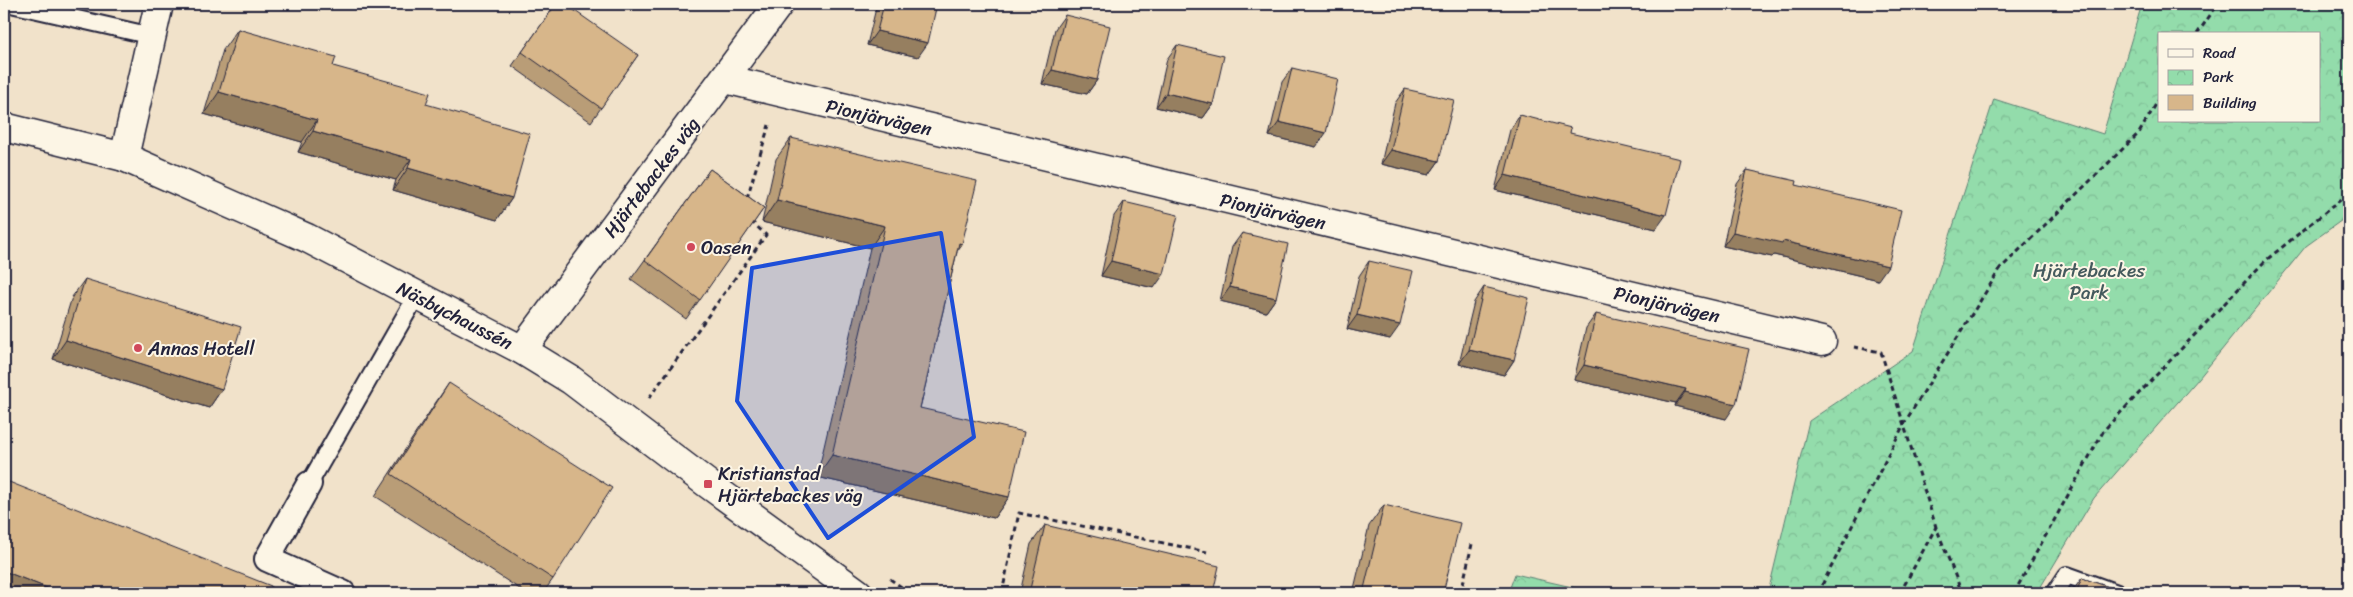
<svg xmlns="http://www.w3.org/2000/svg" width="2353" height="597" font-family="Sriracha,sans-serif">
	<defs>
		<pattern id="park-crowns" width="20" height="18" patternUnits="userSpaceOnUse" patternTransform="scale(1.25)"><rect width="20" height="18" fill="#93dcab"/><path d="M2 6a3 3 0 1 1 6 0M12 15a3 3 0 1 1 6 0" fill="none" stroke="#7ebc94"/></pattern>
	</defs>
	<rect width="100%" height="100%" fill="#f1e2ca"/>
	<filter id="ink" filterUnits="userSpaceOnUse"><feTurbulence type="fractalNoise" baseFrequency=".02" numOctaves="2"/><feDisplacementMap in="SourceGraphic" scale="10" xChannelSelector="R" yChannelSelector="G"/><feConvolveMatrix kernelMatrix="1 2 1 2 8 2 1 2 1" color-interpolation-filters="sRGB"/></filter>
	<g filter="url(#ink)">
		<g fill="url(#park-crowns)" stroke="#5a7f73" fill-rule="evenodd">
			<path d="M2142 4H2349V215L2306 246 2199 378 2094 498 2037 593H1768L1809 421 1913 351 1994 99 2103 134ZM2159 34H2319V121H2159Z"/>
			<polygon points="1515,574 1598,593 1508,593"/>
		</g>
		<g fill="none" stroke-linecap="round" stroke-linejoin="round">
			<g stroke="#22223b" stroke-width="20">
				<g id="service">
					<polyline points="11,4 152,36"/>
					<polyline points="309,484 417,295"/>
					<polyline points="2055,593 2067,575 2117,593"/>
				</g>
			</g>
			<g stroke="#22223b" stroke-width="28">
				<polyline id="pedestrian" points="309,484 267,559 343,593"/>
			</g>
			<g stroke="#22223b" stroke-width="31">
				<g id="minor">
					<polyline points="725,79 1822,341"/>
					<polyline points="124,157 159,4"/>
					<polyline points="522,350 779,4"/>
				</g>
			</g>
			<g stroke="#22223b" stroke-width="31">
				<polyline id="tertiary" points="4,127 124,157 307,238 522,350 571,380 708,484 858,593"/>
			</g>
			<g stroke="#22223b" stroke-width="3" stroke-dasharray="5 4" stroke-linecap="butt">
				<polyline points="2197,34 2218,4"/>
				<polyline points="747,198 769,125"/>
				<polyline points="1854,347 1881,352 1936,527 1962,593"/>
				<polyline points="649,398 766,235 752,222"/>
				<polyline points="890,579 910,593"/>
				<polyline points="1002,593 1019,513 1207,552"/>
				<polyline points="1461,593 1472,544"/>
				<polyline points="1818,593 1905,422 2000,269 2139,133 2159,99"/>
				<polyline points="1900,593 1936,527"/>
				<polyline points="2014,593 2104,430 2265,261 2349,193"/>
			</g>
			<use href="#service" stroke="#fcf5e5" stroke-width="16"/>
			<use href="#pedestrian" stroke="#fcf5e5" stroke-width="24"/>
			<use href="#minor" stroke="#fcf5e5" stroke-width="28"/>
			<use href="#tertiary" stroke="#fcf5e5" stroke-width="28"/>
		</g>
		<g fill="#b99d77" stroke="#22223b">
			<polygon points="556,4 638,55 591,122 512,66"/>
			<polygon points="877,4 937,4 918,57 867,45"/>
			<polygon points="1065,15 1097,80 1087,94 1042,84 1055,29"/>
			<polygon points="238,29 333,66 426,104 512,198 497,220 393,190 396,180 298,152 302,142 204,114 223,50"/>
			<polygon points="1177,45 1213,104 1203,118 1156,107 1167,59"/>
			<polygon points="1292,68 1316,147 1269,136 1282,82"/>
			<polygon points="1405,89 1439,161 1429,175 1381,164 1395,103"/>
			<polygon points="1520,115 1570,133 1656,229 1495,190 1510,130"/>
			<polygon points="791,138 957,252 920,408 1009,497 994,518 817,477 870,248 762,222 776,159"/>
			<polygon points="710,169 764,208 686,319 631,279"/>
			<polygon points="1747,170 1796,185 1878,280 1774,255 1772,257 1723,246 1737,184"/>
			<polygon points="1124,202 1154,288 1101,276 1114,216"/>
			<polygon points="1242,233 1276,298 1266,312 1220,301 1232,247"/>
			<polygon points="1369,261 1390,339 1347,329 1359,276"/>
			<polygon points="85,279 222,389 209,408 53,359 72,297"/>
			<polygon points="1484,287 1514,360 1504,375 1459,364 1474,302"/>
			<polygon points="1596,314 1726,419 1675,406 1676,403 1574,380 1586,328"/>
			<polygon points="449,383 553,579 543,593 526,593 375,496 434,405"/>
			<polygon points="1384,505 1443,593 1353,593 1369,526"/>
			<polygon points="1045,525 1213,593 1020,593 1031,544"/>
			<polygon points="2082,578 2127,593 2071,593"/>
		</g>
		<g fill="#967f61" stroke="#22223b">
			<polygon points="877,31 928,43 918,57 867,45"/>
			<polygon points="1052,70 1097,80 1087,94 1042,84"/>
			<polygon points="219,92 317,120 302,142 204,114"/>
			<polygon points="1166,93 1213,104 1203,118 1156,107"/>
			<polygon points="1279,122 1326,133 1316,147 1269,136"/>
			<polygon points="313,131 411,159 396,180 298,152"/>
			<polygon points="1391,150 1439,161 1429,175 1381,164"/>
			<polygon points="408,168 512,198 497,220 393,190"/>
			<polygon points="1505,175 1666,215 1656,229 1495,190"/>
			<polygon points="777,200 885,226 870,248 762,222"/>
			<polygon points="1733,232 1783,241 1888,266 1878,280 1774,255 1772,257 1723,246"/>
			<polygon points="959,243 962,244 947,266"/>
			<polygon points="1111,261 1164,274 1154,288 1101,276"/>
			<polygon points="1230,287 1276,298 1266,312 1220,301"/>
			<polygon points="1357,315 1400,325 1390,339 1347,329"/>
			<polygon points="66,340 222,389 209,408 53,359"/>
			<polygon points="1469,350 1514,360 1504,375 1459,364"/>
			<polygon points="1584,365 1686,389 1676,403 1574,380"/>
			<polygon points="1685,392 1736,404 1726,419 1675,406"/>
			<polygon points="832,455 1009,497 994,518 817,477"/>
			<polygon points="4,571 60,593 4,593"/>
			<polygon points="1030,589 1048,593 1027,593"/>
		</g>
		<g fill="#d7b68a" stroke="#22223b">
			<polygon points="556,4 565,4 638,55 601,108 522,52"/>
			<polygon points="884,4 937,4 928,43 877,31"/>
			<polygon points="1065,15 1110,26 1097,80 1052,70"/>
			<polygon points="238,29 336,57 333,66 430,93 426,104 530,134 512,198 408,168 411,159 313,131 317,120 219,92"/>
			<polygon points="1177,45 1224,56 1213,104 1166,93"/>
			<polygon points="1292,68 1338,79 1326,133 1279,122"/>
			<polygon points="1405,89 1454,100 1439,161 1391,150"/>
			<polygon points="1520,115 1571,128 1570,133 1680,159 1666,215 1505,175"/>
			<polygon points="791,138 977,181 962,244 959,243 920,408 1024,432 1009,497 832,455 885,226 777,200"/>
			<polygon points="710,169 764,208 700,300 645,260"/>
			<polygon points="1747,170 1797,181 1796,185 1901,210 1888,266 1783,241 1782,243 1733,232"/>
			<polygon points="1124,202 1178,215 1164,274 1111,261"/>
			<polygon points="1242,233 1288,244 1276,298 1230,287"/>
			<polygon points="1369,261 1413,271 1400,325 1357,315"/>
			<polygon points="85,279 241,327 222,389 66,340"/>
			<polygon points="1484,287 1529,298 1514,360 1469,350"/>
			<polygon points="1596,314 1749,349 1736,404 1685,392 1686,389 1584,365"/>
			<polygon points="449,383 612,488 553,579 391,474"/>
			<polygon points="4,480 271,586 269,593 60,593 4,571"/>
			<polygon points="1384,505 1460,523 1443,593 1363,593"/>
			<polygon points="1045,525 1219,566 1213,593 1048,593 1030,589"/>
			<polygon points="2082,578 2127,593 2076,593"/>
		</g>
	</g>
	<path fill="#1d4ed8" fill-opacity="0.2" stroke="#1d4ed8" stroke-width="4" stroke-linejoin="round" d="M941 233 974 437 828 538 737 401 752 268Z"/>
	<g fill="#d1495b" stroke="#fcf5e5" stroke-width="2">
		<circle cx="691" cy="247" r="5"/>
		<circle cx="138" cy="348" r="5"/>
		<rect x="703" y="479" width="10" height="10" rx="2.5"/>
	</g>
	<g text-anchor="middle" stroke-width="4" stroke-linejoin="round" paint-order="stroke">
		<g font-size="19" fill="#22223b" stroke="#fcf5e5">
			<text transform="translate(879 117) rotate(13)" y="7">Pionjärvägen</text>
			<text transform="translate(651 177) rotate(-53)" y="7">Hjärtebackes väg</text>
			<text transform="translate(1273 211) rotate(13)" y="7">Pionjärvägen</text>
			<text transform="translate(1667 304) rotate(13)" y="7">Pionjärvägen</text>
			<text transform="translate(455 315) rotate(27)" y="7">Näsbychaussén</text>
		</g>
		<g font-size="19" fill="#22223b" stroke="#fcf5e5" text-anchor="start">
			<text x="701" y="254">Oasen</text>
			<text x="148" y="355">Annas Hotell</text>
			<text x="718" y="480">Kristianstad<tspan x="718" dy="22">Hjärtebackes väg</tspan></text>
		</g>
		<g font-size="19" fill="#445a5d" stroke="#fcf5e5">
			<text x="2089" y="277">Hjärtebackes<tspan x="2089" dy="22">Park</tspan></text>
		</g>
	</g>
	<rect width="2353" height="597" fill="none" stroke="#fcf5e5" stroke-width="20"/>
	<rect x="10" y="10" width="2333" height="577" fill="none" stroke="#22223b" stroke-width="2" filter="url(#ink)"/>
	<rect x="2158" y="32" width="162" height="90" fill="#fcf5e5" stroke="#a5a1a1"/>
	<rect x="2168" y="49" width="25" height="8" fill="#fcf5e5" stroke="#a5a1a1"/>
	<text x="2203" y="58" font-size="15" fill="#22223b">Road</text>
	<rect x="2168" y="70" width="25" height="15" fill="url(#park-crowns)" stroke="#a5a1a1"/>
	<text x="2203" y="82" font-size="15" fill="#22223b">Park</text>
	<rect x="2168" y="95" width="25" height="15" fill="#d7b68a" stroke="#a5a1a1"/>
	<text x="2203" y="108" font-size="15" fill="#22223b">Building</text>
</svg>
